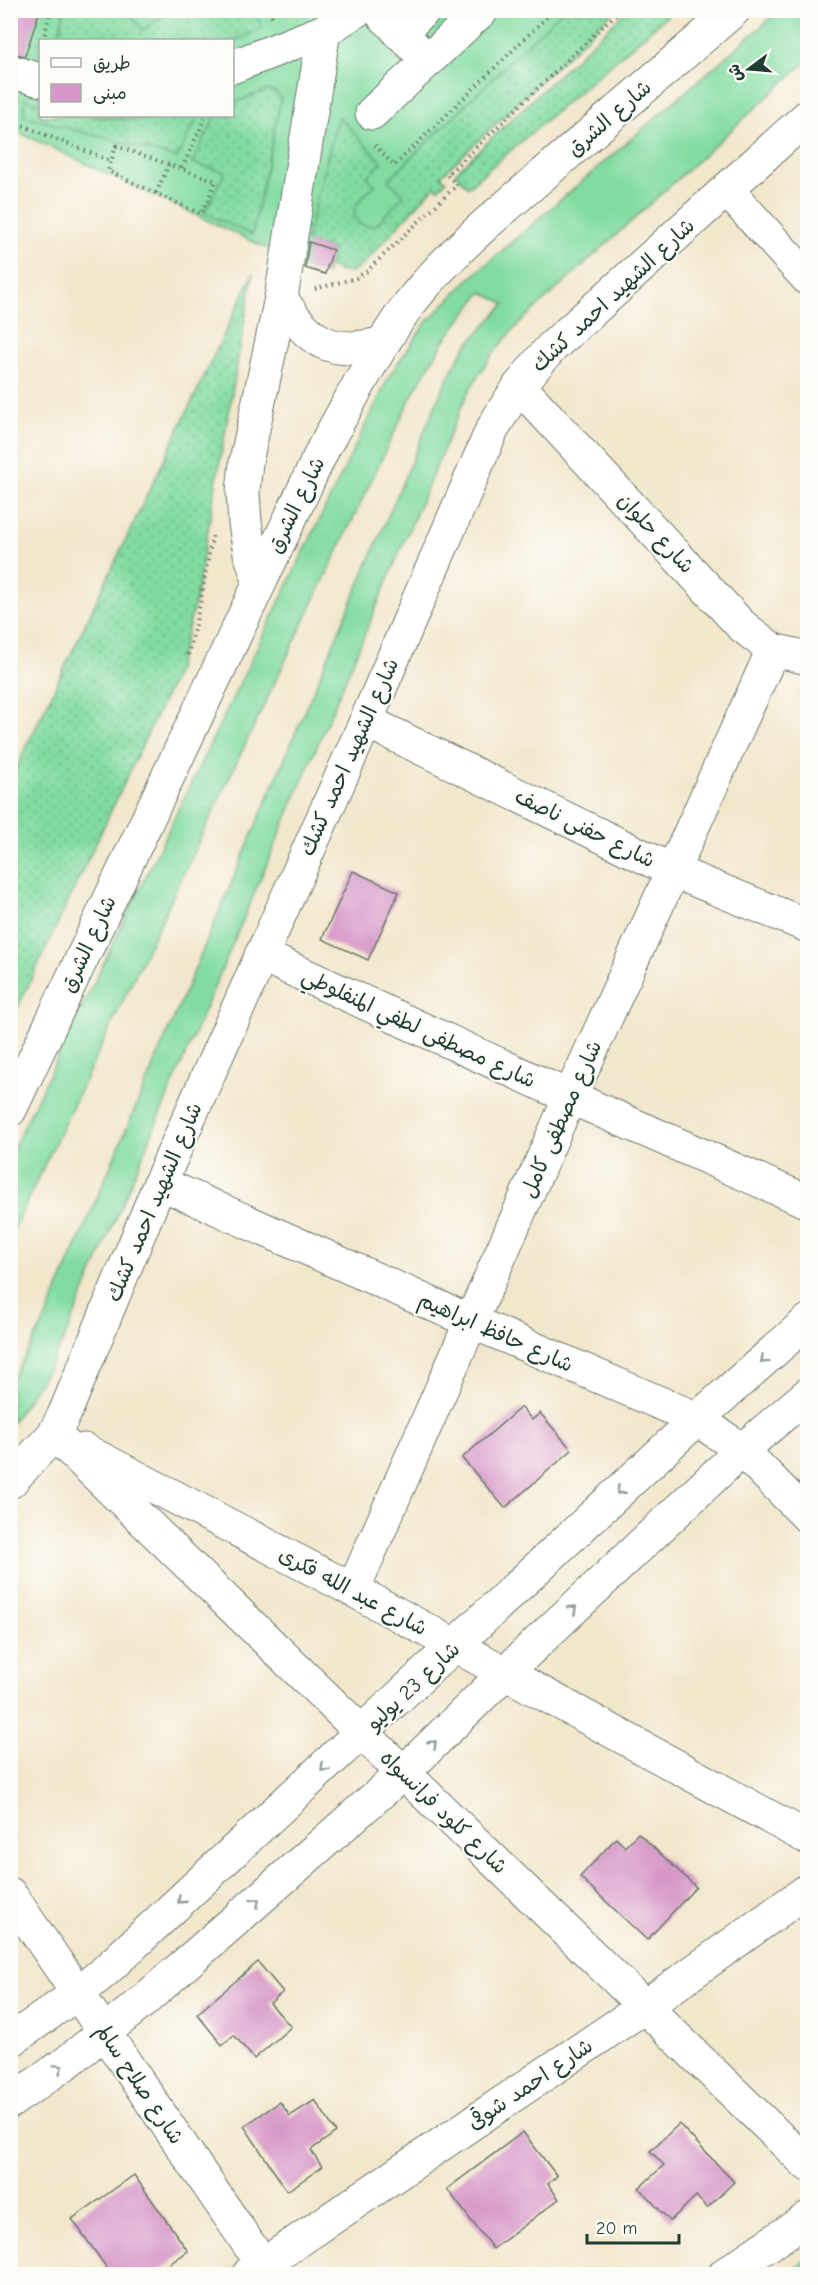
<svg xmlns="http://www.w3.org/2000/svg" width="818" height="2285" font-family="'Comic Neue','Playpen Sans Arabic',sans-serif">
	<defs>
		<pattern id="garden-dots" width="8" height="8" patternUnits="userSpaceOnUse" patternTransform="scale(1.5)"><rect width="8" height="8" fill="#82dca2"/><path d="M2 2h.1M6 6h.1" fill="none" stroke="#6ab485" stroke-width="1.8" stroke-linecap="round"/></pattern>
	</defs>
	<rect width="100%" height="100%" fill="#fdfcf7"/>
	<filter id="ink" filterUnits="userSpaceOnUse"><feTurbulence type="fractalNoise" baseFrequency=".0167" numOctaves="2"/><feDisplacementMap in="SourceGraphic" scale="12" xChannelSelector="R" yChannelSelector="G"/><feConvolveMatrix kernelMatrix="1 2 1 2 8 2 1 2 1" color-interpolation-filters="sRGB"/></filter>
	<filter id="wash" filterUnits="userSpaceOnUse"><feTurbulence type="fractalNoise" baseFrequency=".008" numOctaves="4" result="noise"/><feDisplacementMap in="SourceGraphic" scale="24" xChannelSelector="R" yChannelSelector="G"/><feGaussianBlur stdDeviation="1.35" result="paint"/><feColorMatrix in="noise" values="0 0 0 0 0 0 0 0 0 0 0 0 0 0 0 0 0 1.4 0 .05"/><feComposite in="paint" operator="in"/></filter>
	<g filter="url(#wash)">
		<rect width="100%" height="100%" fill="#f2e6cb"/>
		<g fill="#82dca2" stroke="#508c6b" stroke-width="1.5" fill-rule="evenodd">
			<path d="M780 10 807 11V61L523 320C497 346 481 368 464 401L67 1333 46 1373 11 1424V1381L44 1322 439 397 451 371 466 346 505 304 482 292 446 338 415 389 11 1235V1153L390 375 425 324 468 280Z"/>
			<path d="M11 11H614L441 176 446 181 438 189 435 186 362 265C351 275 340 273 328 266L326 274 298 266 279 254 14 130 11 133ZM40 40H232V116H40Z"/>
			<polygon points="807,2259 807,2274 785,2274"/>
		</g>
		<g fill="url(#garden-dots)" stroke="#508c6b" stroke-width="1.5">
			<polygon points="627,10 673,11 468,187 455,173"/>
			<polygon points="64,11 127,11 143,30 171,11 254,11 262,28 233,42 58,40"/>
			<path d="M562 11H614L441 176 446 181 438 189 435 186 362 265C351 275 340 273 328 266L333 250 306 241 338 116 382 162 367 177 375 185C369 191 359 199 356 207 350 221 364 229 376 225L404 195 388 180Z"/>
			<polygon points="267,90 276,92 281,99 252,235 204,213 225,172 192,163 216,116 232,116 233,103"/>
			<polygon points="25,99 40,104 40,116 83,116 129,120 198,116 177,158 24,116"/>
			<polygon points="253,274 195,603 175,676 11,1022 11,779"/>
		</g>
		<g id="blocks">
			<g fill="#d797c8">
				<polygon points="10,10 40,10 25,56 10,53"/>
				<polygon points="309,242 333,250 325,274 305,268"/>
				<polygon points="353,871 399,892 368,960 322,939"/>
				<polygon points="521,1407 532,1420 540,1413 572,1450 505,1508 462,1458"/>
				<polygon points="638,1833 696,1887 647,1940 580,1877 616,1838 625,1847"/>
				<polygon points="258,1962 283,1992 270,2003 291,2027 254,2059 234,2035 222,2045 197,2014"/>
				<polygon points="315,2100 336,2132 311,2150 322,2167 287,2191 244,2126 280,2102 290,2116"/>
				<polygon points="679,2124 734,2182 707,2208 696,2196 670,2221 639,2188 664,2165 650,2151"/>
				<polygon points="523,2132 557,2176 548,2184 559,2199 493,2249 447,2189"/>
				<polygon points="134,2175 188,2251 155,2274 111,2274 72,2219"/>
			</g>
		</g>
	</g>
	<g filter="url(#ink)">
		<use href="#blocks" fill-opacity="0" stroke="#697869" stroke-width="1.5"/>
		<g fill="none" stroke-linecap="round" stroke-linejoin="round">
			<g stroke="#697869" stroke-width="35">
				<g id="minor">
					<polyline points="378,10 428,61"/>
					<polyline points="399,33 424,10"/>
					<polyline points="232,67 324,31 357,10"/>
					<polyline points="10,71 40,80"/>
					<polyline points="372,113 482,10"/>
					<polyline points="727,190 808,279"/>
					<path d="M281 298C308 342 332 357 383 343"/>
					<polyline points="519,386 741,625 773,650 808,658"/>
					<polyline points="259,580 250,553 245,523 243,492 246,462 281,298 324,31"/>
					<polyline points="366,721 673,871 808,926"/>
					<polyline points="261,955 570,1097 808,1202"/>
					<path d="M10 1110 324 447C350 401 374 354 404 311 428 278 457 250 487 223L734 10"/>
					<polyline points="160,1183 470,1321 697,1419 742,1450 808,1517"/>
					<polyline points="54,1434 808,2165"/>
					<polyline points="84,1450 353,1590 808,1838"/>
					<path d="M10 1482 54 1434 65 1413 160 1183 366 721 491 432C508 400 528 373 552 347L808 116"/>
					<polyline points="353,1590 570,1097 773,650"/>
					<polyline points="10,1894 269,2274"/>
					<polyline points="10,2041 78,1993 104,1972 697,1419 808,1321"/>
					<polyline points="10,2102 66,2063 141,2003 404,1772 505,1673 742,1450 808,1394"/>
					<polyline points="249,2274 644,2007 808,1890"/>
					<polyline points="725,2274 808,2218"/>
				</g>
			</g>
			<g stroke="#697869" stroke-width="4" stroke-dasharray="1.5 4.5" stroke-linecap="butt">
				<polyline points="268,10 273,18"/>
				<polyline points="43,40 51,10"/>
				<polyline points="14,105 19,124 111,161"/>
				<polyline points="375,145 394,166 554,10"/>
				<polygon points="116,146 216,181 201,214 108,171"/>
				<polyline points="182,168 206,116"/>
				<polyline points="156,193 169,164"/>
				<polyline points="315,289 356,278 367,271 457,185 447,175 620,10"/>
				<polyline points="188,655 200,604 213,533"/>
			</g>
			<use href="#minor" stroke="#fff" stroke-width="33"/>
		</g>
		<defs><path id="oneway-chevron" d="M-2-3.5L2.5 0L-2 3.5" fill="none" stroke-width="1.6" stroke-linecap="round" stroke-linejoin="round" transform="scale(1.5)"/></defs>
		<g stroke="#8f9e9a">
			<use href="#oneway-chevron" transform="translate(764 1360) rotate(138)"/>
			<use href="#oneway-chevron" transform="translate(620 1491) rotate(137)"/>
			<use href="#oneway-chevron" transform="translate(573 1609) rotate(-43)"/>
			<use href="#oneway-chevron" transform="translate(433 1744) rotate(-44)"/>
			<use href="#oneway-chevron" transform="translate(324 1768) rotate(137)"/>
			<use href="#oneway-chevron" transform="translate(181 1900) rotate(137)"/>
			<use href="#oneway-chevron" transform="translate(256 1902) rotate(-41)"/>
			<use href="#oneway-chevron" transform="translate(59 2068) rotate(-35)"/>
		</g>
	</g>
	<g text-anchor="middle" stroke-width="4.5" stroke-linejoin="round" paint-order="stroke">
		<g font-size="21" fill="#1f3d34" stroke="#fdfcf7">
			<text transform="translate(609 118) rotate(-41)" y="7">شارع الشرق</text>
			<text transform="translate(613 295) rotate(-43)" y="7">شارع الشهيد احمد كشك</text>
			<text transform="translate(296 505) rotate(-64)" y="7">شارع الشرق</text>
			<text transform="translate(656 533) rotate(47)" y="7">شارع حلوان</text>
			<text transform="translate(349 757) rotate(-66)" y="7">شارع الشهيد احمد كشك</text>
			<text transform="translate(585 828) rotate(26)" y="7">شارع حفنى ناصف</text>
			<text transform="translate(88 944) rotate(-65)" y="7">شارع الشرق</text>
			<text transform="translate(419 1028) rotate(25)" y="7">شارع مصطفى لطفي المنفلوطي</text>
			<text transform="translate(561 1119) rotate(-66)" y="7">شارع مصطفى كامل</text>
			<text transform="translate(154 1202) rotate(-67)" y="7">شارع الشهيد احمد كشك</text>
			<text transform="translate(496 1332) rotate(24)" y="7">شارع حافظ ابراهيم</text>
			<text transform="translate(353 1591) rotate(28)" y="7">شارع عبد الله فكرى</text>
			<text transform="translate(413 1686) rotate(-43)" y="7">شارع 23 يوليو</text>
			<text transform="translate(444 1812) rotate(44)" y="7">شارع كلود فرانسواه</text>
			<text transform="translate(140 2084) rotate(56)" y="7">شارع صلاح سالم</text>
			<text transform="translate(530 2084) rotate(-34)" y="7">شارع احمد شوقى</text>
		</g>
	</g>
	<rect width="818" height="2285" fill="none" stroke="#fdfcf7" stroke-width="36"/>
	<rect x="39" y="39" width="195" height="78" fill="#fdfcf7" stroke="#a4b0a9" stroke-width="1.5"/>
	<rect x="51" y="58" width="30" height="9" fill="#ffffff" stroke="#a4b0a9" stroke-width="1.5"/>
	<text x="93" y="69" font-size="18" fill="#1f3d34">طريق</text>
	<rect x="51" y="84" width="30" height="18" fill="#d797c8" stroke="#a4b0a9" stroke-width="1.5"/>
	<text x="93" y="99" font-size="18" fill="#1f3d34">مبنى</text>
	<g transform="translate(749 69) rotate(254)" stroke="#fdfcf7" stroke-width="4.5" paint-order="stroke">
	<path d="M0-4.5L10 22L0 15L-10 22Z" fill="#1f3d34"/>
	<text y="-9" font-size="16" font-weight="bold" text-anchor="middle" fill="#1f3d34">ش</text>
	</g>
	<path d="M587 2234v9h92v-9" fill="none" stroke="#1f3d34" stroke-width="3"/>
	<text x="596" y="2234" font-size="18" fill="#1f3d34" stroke="#fdfcf7" stroke-width="4.5" paint-order="stroke">20 m</text>
</svg>
